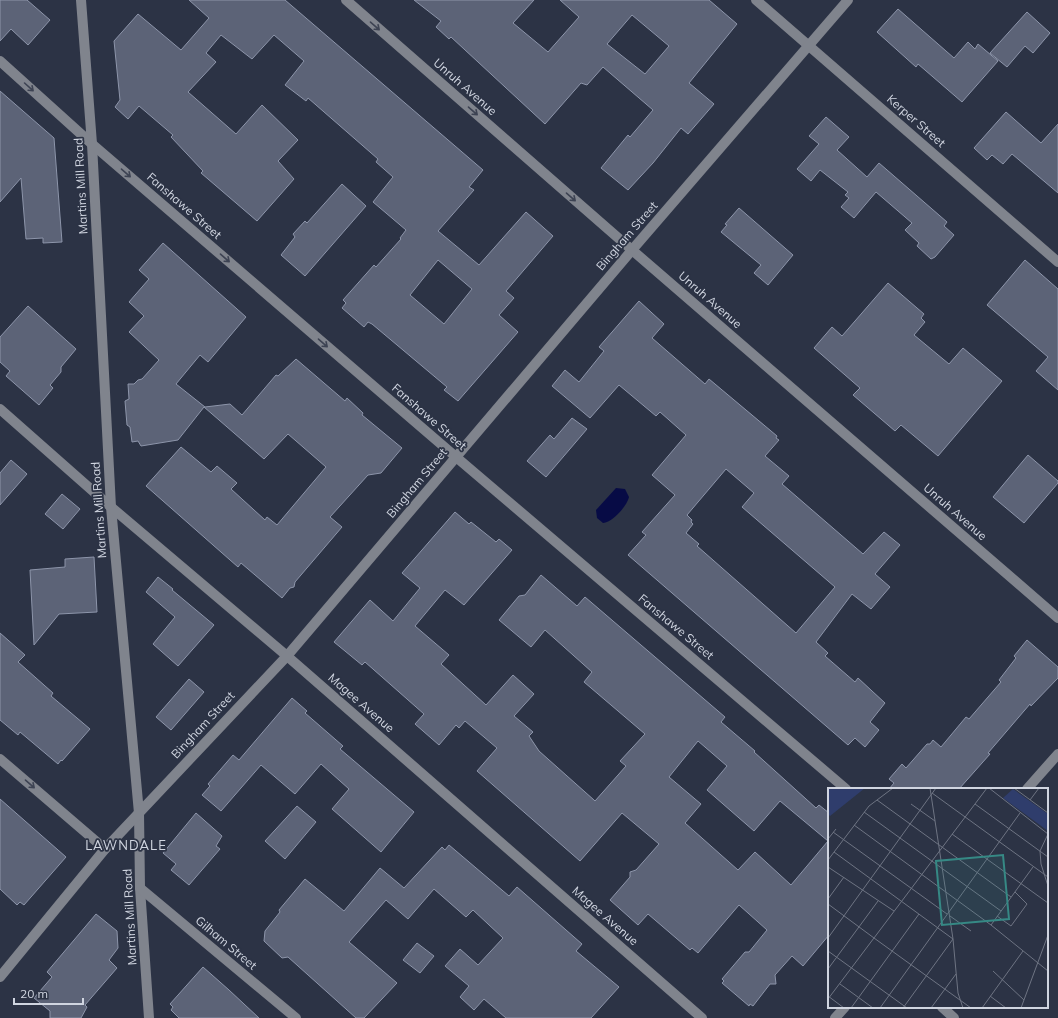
<svg xmlns="http://www.w3.org/2000/svg" width="1058" height="1018" font-family="Mulish,sans-serif">
	<rect width="100%" height="100%" fill="#2c3345"/>
	<path fill="#070b45" d="M616 488 625 489 629 497C627 506 613 522 603 523L597 518 596 510Z"/>
	<g fill="#5c6377" stroke="#8d95aa" fill-rule="evenodd">
		<polygon points="0,0 27,0 50,20 28,45 11,29 0,41"/>
		<path d="M189 0H285L483 170 469 187 474 190 438 231 479 265 526 212 553 236 506 291 514 298 499 315 518 332 458 401 444 390 447 387 372 324 368 322 364 327 342 308 346 303 343 300 374 265 376 267 401 239 400 238 406 230 373 202 393 177 376 162 378 159 308 98 306 101 285 85 304 61 274 35 252 59 221 35 206 53 216 62 188 92 236 134 262 105 298 140 278 161 294 179 257 221 201 173 203 171 171 137 173 135 139 106 128 119 115 107 120 100 114 41 138 14 181 50 209 18ZM438 260 472 289 444 324 410 295Z"/>
		<path d="M414 0H534L513 23 548 52 579 17 560 0H709L737 24 689 83 714 104 688 134 681 128 653 163 628 190 601 168 628 135 630 137 653 110 603 67 587 85 581 83 545 124 451 37 449 39 436 27 441 21ZM632 15 669 46 645 74 607 44Z"/>
		<polygon points="898,9 954,58 968,42 975,49 978,44 998,61 962,102 918,64 916,67 877,32"/>
		<polygon points="1027,12 1050,33 1033,53 1025,46 1007,67 990,53"/>
		<polygon points="0,91 54,138 62,242 43,243 43,238 26,239 21,178 0,202"/>
		<polygon points="1006,112 1041,143 1058,124 1058,193 1012,154 1003,164 992,155 987,160 974,148"/>
		<polygon points="826,117 849,137 837,150 867,177 879,163 947,222 944,226 954,235 935,257 931,259 917,246 919,243 905,230 912,223 876,192 854,218 841,207 849,198 845,195 848,192 820,170 811,181 797,169 819,144 809,136"/>
		<polygon points="342,184 366,206 305,276 281,255 295,237 293,234 305,221 307,223"/>
		<polygon points="739,208 793,255 768,285 754,273 761,265 721,232 727,225 725,224"/>
		<polygon points="163,243 246,317 208,362 200,355 176,384 205,407 230,404 242,415 276,375 278,376 296,359 345,401 347,398 363,413 362,415 402,448 381,473 368,475 330,517 342,527 295,582 294,587 290,588 282,598 241,563 238,567 146,486 181,447 211,472 217,466 237,483 231,489 265,520 267,517 277,525 326,467 288,434 264,459 204,407 178,440 141,446 138,441 132,442 130,427 127,425 125,401 129,399 128,384 134,384 138,380 142,379 159,360 129,332 144,316 129,302 149,279 139,270"/>
		<polygon points="1025,260 1058,289 1058,390 1036,371 1048,357 987,305"/>
		<polygon points="888,283 924,314 921,318 925,322 914,335 949,364 963,348 1002,381 938,456 901,425 895,431 853,395 860,388 814,348 832,327 842,336"/>
		<path d="M639 301 664 324 652 338 705 384 709 379 777 436 776 438 779 440 765 456 789 476 782 484 863 554 884 532 900 545 875 574 890 587 871 609 852 594 816 642 828 653 825 656 855 682 858 678 885 703 870 722 879 730 865 747 855 738 848 745 628 555 646 535 642 532 675 495 652 475 686 435 660 412 656 416 619 385 590 418 552 386 565 370 579 382 604 351 599 347ZM726 469 754 493 742 507 835 587 796 633 697 546 699 544 686 533 693 524 691 522 692 520 687 515Z"/>
		<polygon points="28,306 76,349 61,367 61,372 50,385 53,388 39,405 6,376 10,371 0,362 0,337"/>
		<polygon points="572,418 587,429 546,477 527,461 550,435 554,439"/>
		<polygon points="1028,455 1058,481 1058,483 1024,523 993,497"/>
		<polygon points="11,460 27,474 0,505 0,473"/>
		<polygon points="62,494 80,509 63,529 45,514"/>
		<path d="M455 512 469 524 471 522 496 542 499 539 512 550 464 605 445 590 415 626 449 655 441 664 486 705 513 675 534 694 514 716 533 732 529 736 539 751 594 800 595 801 626 766 620 761 645 734 584 682 592 672 545 630 531 647 499 620 519 596 525 595 541 575 577 606 585 597 725 717 721 722 755 751 754 752 816 808 819 805 829 813V935L803 966 792 956 775 975 776 984H770L753 1006 750 1004 749 1006 722 983 724 981 722 979 745 952H749L767 930 739 905 698 953 692 948 690 950 648 914 638 925 610 900 630 877V872L636 870 659 844 622 813 580 861 477 771 497 748 465 721 459 728 456 725 439 745 415 724 424 714 365 662 362 665 334 642 370 600 393 621 420 588 402 573ZM698 741 727 766 707 790 754 831 780 801 828 841 791 885 755 852 738 870 685 823 701 804 669 777Z"/>
		<polygon points="94,557 97,612 59,614 34,645 30,570 65,567 65,559"/>
		<polygon points="158,577 173,589 172,590 214,625 178,666 153,644 175,617 146,592"/>
		<polygon points="0,633 25,655 18,662 53,693 51,696 90,729 62,761 61,760 58,764 20,732 18,735 0,720"/>
		<polygon points="1027,640 1058,667 1058,678 1031,706 1030,704 988,753 990,754 959,789 889,789 894,783 889,779 902,764 906,768 927,744 930,744 933,740 941,747 966,717 969,719 1001,682 999,680 1016,658 1014,656"/>
		<polygon points="189,679 204,692 171,730 156,717"/>
		<polygon points="292,698 307,711 305,713 343,746 340,749 414,812 381,852 332,809 349,789 321,764 295,794 261,765 221,811 202,795 210,786 208,784 233,755 239,760"/>
		<polygon points="0,799 66,857 24,905 20,902 17,905 0,889"/>
		<polygon points="297,806 316,822 285,859 265,841"/>
		<polygon points="196,813 222,836 216,846 220,849 189,885 171,870 176,864 163,853"/>
		<polygon points="449,845 509,896 517,887 582,944 576,951 619,987 591,1018 506,1018 484,999 474,1010 460,997 469,986 445,966 460,949 478,965 503,938 473,910 466,917 434,889 408,919 386,900 349,942 397,983 364,1018 356,1018 288,957 282,958 264,941 265,931 280,912 279,910 305,879 344,911 380,868 404,888 442,847 445,850"/>
		<polygon points="96,914 117,931 118,948 109,960 117,968 85,1005 87,1007 81,1018 50,1018 50,1011 34,998 52,977 47,972"/>
		<polygon points="417,943 434,956 420,973 403,960"/>
		<polygon points="203,967 229,990 259,1018 179,1018 171,1010 173,1007 170,1004"/>
	</g>
	<g fill="none" stroke-linecap="round" stroke-linejoin="round">
		<g stroke="#80848d" stroke-width="10">
			<polyline points="81,0 92,144 111,507 139,813 140,888 149,1018"/>
			<polyline points="346,0 632,250 1058,618"/>
			<polyline points="756,0 1058,262"/>
			<polyline points="0,61 92,144 456,457 846,789"/>
			<polyline points="0,409 111,507 287,656 702,1018"/>
			<polyline points="0,759 105,849"/>
			<polyline points="1027,789 1058,754"/>
			<polyline points="140,888 296,1018"/>
			<polyline points="0,977 105,849 287,656 632,250 848,0"/>
			<polyline points="942,1007 954,1018"/>
			<polyline points="835,1018 845,1007"/>
		</g>
	</g>
	<defs><path id="oneway-shaft" d="M-6 0H5M1.5-3L5.5 0L1.5 3" fill="none" stroke-width="1.6" stroke-linecap="round" stroke-linejoin="round"/></defs>
	<g stroke="#3d4353">
		<use href="#oneway-shaft" transform="translate(375 26) rotate(41)"/>
		<use href="#oneway-shaft" transform="translate(29 87) rotate(42)"/>
		<use href="#oneway-shaft" transform="translate(473 111) rotate(41)"/>
		<use href="#oneway-shaft" transform="translate(126 173) rotate(41)"/>
		<use href="#oneway-shaft" transform="translate(571 197) rotate(41)"/>
		<use href="#oneway-shaft" transform="translate(225 258) rotate(41)"/>
		<use href="#oneway-shaft" transform="translate(323 343) rotate(41)"/>
		<use href="#oneway-shaft" transform="translate(30 784) rotate(41)"/>
	</g>
	<g text-anchor="middle" stroke-width="3.5" stroke-linejoin="round" paint-order="stroke">
		<g font-size="12" fill="#d0d5e0" stroke="#2c3345">
			<text transform="translate(465 87) rotate(41)" y="4">Unruh Avenue</text>
			<text transform="translate(916 121) rotate(41)" y="4">Kerper Street</text>
			<text transform="translate(81 186) rotate(-93)" y="4">Martins Mill Road</text>
			<text transform="translate(184 206) rotate(41)" y="4">Fanshawe Street</text>
			<text transform="translate(627 236) rotate(-49)" y="4">Bingham Street</text>
			<text transform="translate(710 300) rotate(41)" y="4">Unruh Avenue</text>
			<text transform="translate(429 417) rotate(41)" y="4">Fanshawe Street</text>
			<text transform="translate(417 483) rotate(-50)" y="4">Bingham Street</text>
			<text transform="translate(99 510) rotate(-94)" y="4">Martins Mill Road</text>
			<text transform="translate(955 512) rotate(41)" y="4">Unruh Avenue</text>
			<text transform="translate(676 627) rotate(40)" y="4">Fanshawe Street</text>
			<text transform="translate(361 703) rotate(41)" y="4">Magee Avenue</text>
			<text transform="translate(203 725) rotate(-47)" y="4">Bingham Street</text>
			<text transform="translate(605 916) rotate(41)" y="4">Magee Avenue</text>
			<text transform="translate(130 917) rotate(-93)" y="4">Martins Mill Road</text>
			<text transform="translate(226 943) rotate(40)" y="4">Gilham Street</text>
		</g>
		<g font-size="13" letter-spacing="1" fill="#d0d5e0" stroke="#2c3345">
			<text x="126" y="850">LAWNDALE</text>
		</g>
	</g>
	<g transform="translate(828 788)">
		<rect width="220" height="220" fill="#2c3345"/>
		<path d="M0 0H37L2 28 0 26ZM185 1 220 26V43L175 10Z" fill="#2f3d6c"/>
		<path fill="none" stroke="#6e7483" stroke-width="1" d="M102 0 125 151 130 205 135 220M161 0 220 46M186 0 220 25M104 5 220 89M49 12 183 109M202 12 211 0M83 16 107 33M147 16 220 69M36 24 173 123M26 37 163 137 220 183M5 44 119 126M124 46 220 115M220 46 212 63 213 76 220 98M0 51 8 41M6 64 125 151 75 220M0 72 41 18 65 0M0 79 66 123M0 111 16 89M0 116 46 150M122 128 143 143M169 128 183 138 199 116 187 104M163 137 205 79M0 150 108 0M46 150 143 220M0 163 79 220M0 181 50 113M165 183 196 212M12 196 45 220M0 208 16 220M162 208 178 220M0 211 159 0M23 220 91 126M52 220 192 25M103 220 128 186M154 220 195 163M193 220 220 147"/>
		<path fill="#368985" fill-opacity="0.15" stroke="#368985" stroke-width="2" d="M175 67 181 131 114 137 108 73Z"/>
		<rect width="220" height="220" fill="none" stroke="#d0d5e0" stroke-width="2"/>
	</g>
	<path d="M14 998v6h69v-6" fill="none" stroke="#d0d5e0" stroke-width="2"/>
	<text x="20" y="998" font-size="12" fill="#d0d5e0" stroke="#2c3345" stroke-width="3" paint-order="stroke">20 m</text>
</svg>
